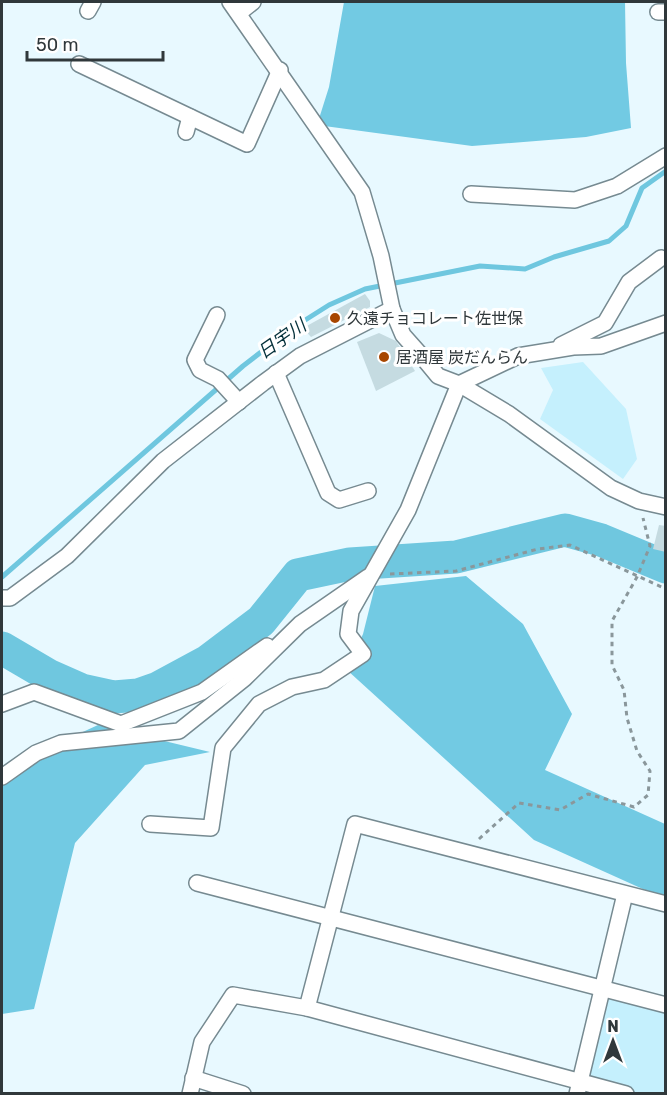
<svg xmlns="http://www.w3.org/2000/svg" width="667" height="1095" font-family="Rubik,'Noto Sans JP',sans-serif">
	<rect width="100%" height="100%" fill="#e8f9ff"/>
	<g fill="#c5f0fd">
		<polygon points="583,362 626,409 637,459 623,479 540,419 553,390 541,368"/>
		<polygon points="602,989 665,1005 665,1093 626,1093 580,1083"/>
	</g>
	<g fill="#72cae3">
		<polygon points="344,2 625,2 626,63 631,128 586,137 472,146 317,125 329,87"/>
		<polygon points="466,576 523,624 572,714 545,770 665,824 665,899 534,840 347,670 363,634 375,586"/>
		<polygon points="98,725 210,752 145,765 75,843 34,1009 2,1014 2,769"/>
	</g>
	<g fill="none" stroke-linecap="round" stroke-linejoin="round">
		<polyline stroke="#6fc7df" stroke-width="5" points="2,577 243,366 291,329 329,305 365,289 480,266 525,269 554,257 609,241 626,226 642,188 666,171"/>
		<polyline stroke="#6fc7df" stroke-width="33" points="2,648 48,675 82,690 114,697 138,695 158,688 208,661 261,621 298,575 350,564 456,557 565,530 601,540 666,567"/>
	</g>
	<g fill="#c5dbe1">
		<polygon points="365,294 370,301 370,307 311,337 303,328"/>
		<polygon points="379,333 396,341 415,371 376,391 357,342"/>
		<polygon points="659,525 666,526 666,552 653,549"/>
	</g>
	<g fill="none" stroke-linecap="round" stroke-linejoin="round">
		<g stroke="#768a91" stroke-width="18">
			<g id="street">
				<polyline points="230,2 362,192 381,256 392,309 403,335 419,353 438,376 459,384 509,414 611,488 639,501 666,507"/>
				<polyline points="88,11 93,2"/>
				<polyline points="658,12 666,12"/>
				<polyline points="239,13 253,2"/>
				<polyline points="79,64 247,144 280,70"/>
				<polyline points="186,132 190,117"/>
				<polyline points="471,194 575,200 617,186 666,156"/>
				<polyline points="217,315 195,360 200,370 218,379 239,402"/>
				<polyline points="561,345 605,323 629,282 661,258"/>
				<polyline points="276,373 328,493 339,500 368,491"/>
				<polyline points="2,598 10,598 67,556 163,461 263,383 300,356 392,309"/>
				<polyline points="2,704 34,692 121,724 202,692 267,646"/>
				<polyline points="2,777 36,753 61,743 179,731 244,679 300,624 368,577"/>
				<polyline points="150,824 211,828 223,748 259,704 292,687 324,680 363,654 348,634 351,611 408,510 459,384 518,356 573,347 601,346 666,323"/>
				<polyline points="197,883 666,1005"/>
				<polyline points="307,1008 355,824 666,904"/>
				<polyline points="193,1078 243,1094"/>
				<polyline points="190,1094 202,1042 233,995 307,1008 626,1094"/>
				<polyline points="577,1094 625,894"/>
			</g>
		</g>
		<g stroke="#8a979b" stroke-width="3" stroke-dasharray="4.5 4.5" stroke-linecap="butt">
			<polyline points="390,574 456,571 538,549 570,545 666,589"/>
			<polyline points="479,839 519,803 560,810 588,794 634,807 648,795 650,771 637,751 627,718 624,690 612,665 612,621 637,577 650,546 643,518"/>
		</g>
		<use href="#street" stroke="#fff" stroke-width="15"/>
	</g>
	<g fill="#a74600" stroke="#fff" stroke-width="2">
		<circle cx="335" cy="318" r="6"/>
		<circle cx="384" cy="357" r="6"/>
	</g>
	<g text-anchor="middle" stroke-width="6" stroke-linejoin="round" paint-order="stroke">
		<g font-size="16" fill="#30383b" stroke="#fff" text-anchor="start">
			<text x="347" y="324">久遠チョコレート佐世保</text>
			<text x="396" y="363">居酒屋 炭だんらん</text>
		</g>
		<g font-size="18" font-style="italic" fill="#04303a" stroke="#fff">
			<text transform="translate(282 339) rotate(-35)" y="6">日宇川</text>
		</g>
	</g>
	<rect width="667" height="1095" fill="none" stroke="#30383b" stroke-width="6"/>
	<g transform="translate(613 1041)" stroke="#ffffff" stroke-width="4.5" paint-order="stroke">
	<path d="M0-4.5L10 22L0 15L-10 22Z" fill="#30383b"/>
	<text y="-9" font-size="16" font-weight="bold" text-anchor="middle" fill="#30383b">N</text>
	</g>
	<path d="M27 51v9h136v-9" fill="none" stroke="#30383b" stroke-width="3"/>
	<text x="36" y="51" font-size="18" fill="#30383b" stroke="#ffffff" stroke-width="4.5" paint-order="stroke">50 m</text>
</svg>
